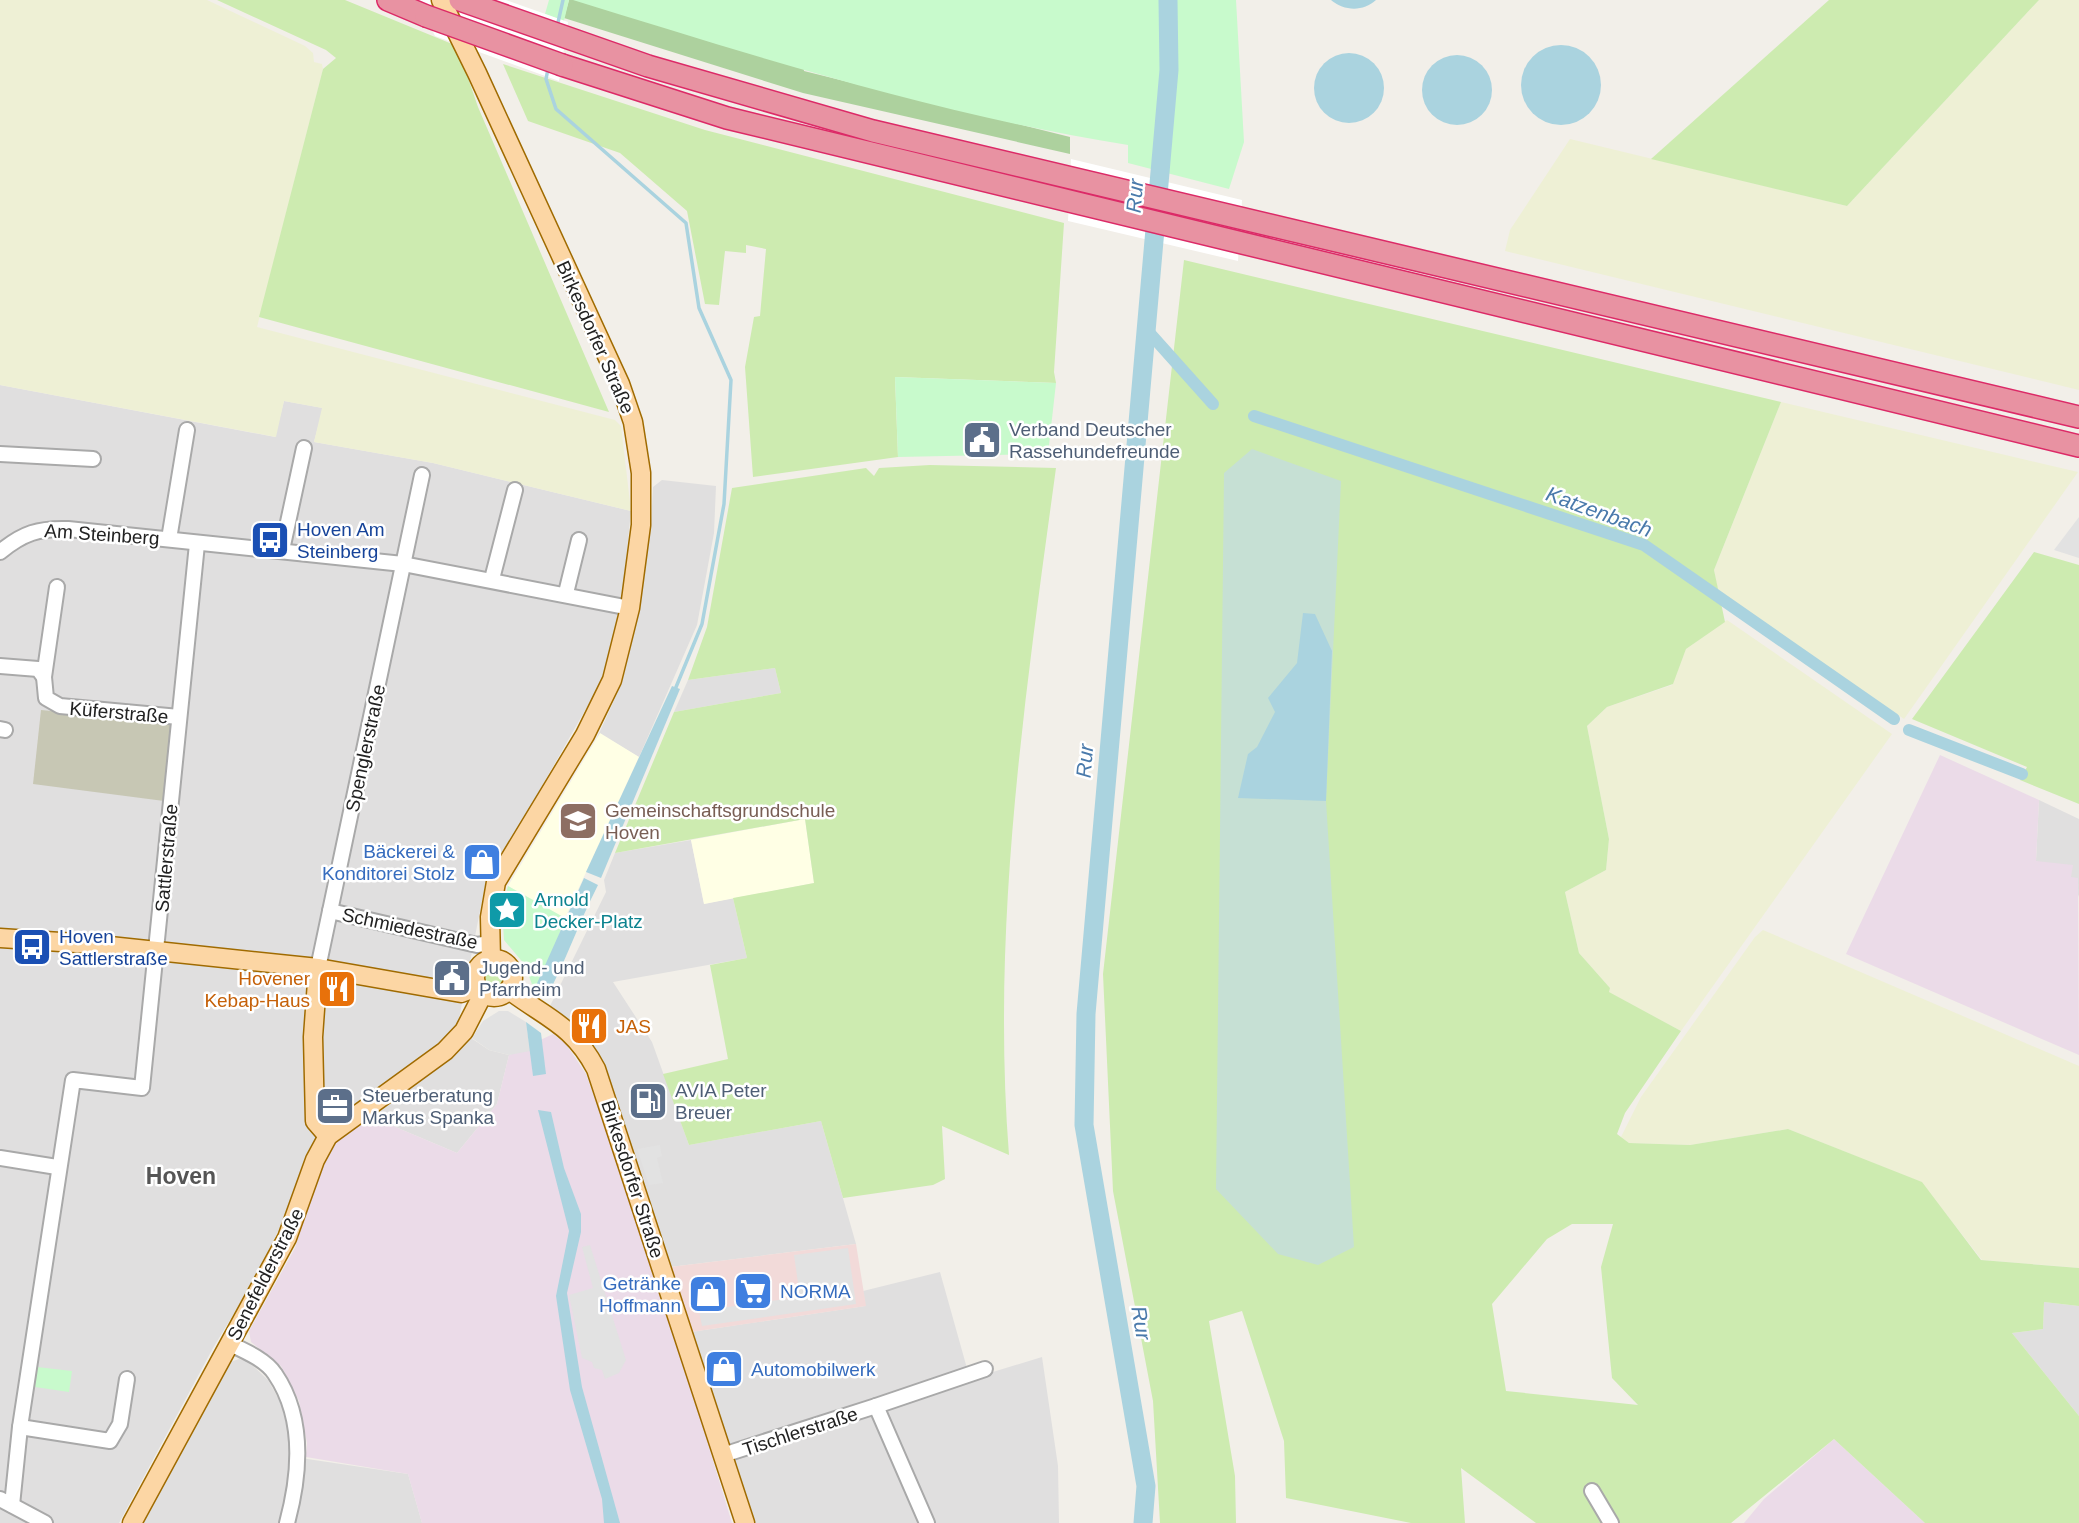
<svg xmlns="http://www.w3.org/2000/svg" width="2079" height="1523" font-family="Arial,sans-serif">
	<rect width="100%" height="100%" fill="#f2efe9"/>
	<g fill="#e0dfdf">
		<polygon points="0,385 275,437 284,401 323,408 314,442 433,463 631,511 621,609 604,677 526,814 487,875 457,1029 439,1047 325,1124 305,1156 290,1206 256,1277 213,1348 119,1523 0,1523"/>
		<polygon points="662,480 716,486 714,533 697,625 639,757 600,734 596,740 622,683 640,609 651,524 653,487"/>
		<polygon points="775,668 781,693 674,712 688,680"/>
		<polygon points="2039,800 2079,819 2079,897 2071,877 2036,861"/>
		<polygon points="691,840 704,904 733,898 747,958 613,982 652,1042 689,1145 821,1121 856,1244 670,1267 604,1065 582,1031 550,1006 606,892 604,880 615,853"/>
		<polygon points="468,1036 489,1050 509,1055 497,1104 457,1153 367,1115"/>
		<polygon points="940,1272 970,1379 1042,1357 1058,1466 1059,1523 752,1523 691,1332 865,1306 863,1291"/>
		<polygon points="2044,1302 2079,1306 2079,1416 2012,1333 2043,1329"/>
		<polygon points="239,1359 249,1362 268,1380 282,1405 294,1457 408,1474 422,1523 142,1523 230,1362"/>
	</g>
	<polygon fill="#f2dad9" points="856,1244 866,1306 691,1332 670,1267"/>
	<g fill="#ebdbe8">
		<polygon points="1940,755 2039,800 2036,861 2073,865 2071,877 2078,878 2079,1055 1846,954"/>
		<polygon points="553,1034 566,1044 586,1074 645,1237 732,1523 422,1523 408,1474 306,1457 307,1443 299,1401 281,1366 251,1342 249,1331 295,1248 321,1163 331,1143 367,1115 457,1153 497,1104 509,1055"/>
		<polygon points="1834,1439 1925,1523 1744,1523 1764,1499"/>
	</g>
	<g fill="#ffffe5">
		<polygon points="600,733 639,757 565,918 508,886"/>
		<polygon points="805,819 814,883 704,904 691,840"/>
	</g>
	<polygon fill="#c7c7b4" points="41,710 173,723 164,801 33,784"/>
	<g fill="#eef0d5">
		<polygon points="0,0 207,0 305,46 313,53 314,62 322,64 323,69 257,327 615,420 621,426 631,511 433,463 314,442 322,408 284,401 276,437 0,385"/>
		<polygon points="2039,0 2079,0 2079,390 1505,251 1510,230 1570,139 1847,206"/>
		<polygon points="1781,402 2078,472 1904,719 1718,591 1714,570"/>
		<polygon points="1727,620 1892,734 1681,1031 1608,992 1610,988 1579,953 1565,892 1606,870 1609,839 1587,726 1607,707 1672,685 1686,649"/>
		<polygon points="1763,930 2079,1066 2079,1268 1982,1260 1921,1182 1788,1129 1690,1145 1629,1143 1621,1137 1641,1097 1755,937"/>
	</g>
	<g fill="#cdebb0" fill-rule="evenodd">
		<polygon points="217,0 345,0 457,46 478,107 609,412 259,317 323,69 336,58 326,50"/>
		<polygon points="1829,0 2039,0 1847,206 1651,159"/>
		<polygon points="503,64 705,130 1064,223 1054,372 1056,383 895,377 898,457 753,477 745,367 754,317 760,316 766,249 746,245 746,253 725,251 719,305 705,304 687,211 620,153 528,121"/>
		<path d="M1184 260 1781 402 1714 570 1725 622 1686 649 1673 684 1607 707 1587 726 1609 839 1606 870 1565 892 1579 953 1610 988 1609 992 1681 1031 1625 1113 1617 1134 1629 1143 1690 1145 1788 1129 1922 1182 1981 1260 2079 1268V1306L2044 1302 2043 1329 2012 1333 2079 1416V1523H1925L1834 1439 1731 1523H1536L1461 1468 1465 1523H1411L1286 1498 1284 1441 1242 1311 1209 1321 1235 1476 1236 1523H1160L1153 1401 1113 1191 1103 974ZM1572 1224H1613L1601 1267 1612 1378 1638 1405 1506 1391 1492 1304 1547 1239Z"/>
		<path d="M930 465 1056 468C1025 695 991 925 1009 1155L942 1126 945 1179 933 1185 843 1198 821 1121 689 1145 663 1074 728 1059 710 965 747 958 733 898 814 883 805 819 615 853 674 712 781 693 775 668 688 680 707 627 732 488 866 468 874 476 879 468Z"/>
		<polygon points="2034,552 2079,565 2079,804 2020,780 2027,767 1912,719"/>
		<circle cx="494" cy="978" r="11"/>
	</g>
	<polygon fill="#add19e" points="569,0 792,0 804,71 1070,137 1070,154 803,93 564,18"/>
	<polygon fill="#c6e0d4" points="1252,449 1341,481 1326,801 1354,1247 1318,1265 1278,1254 1216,1189 1224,473"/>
	<g fill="#c8facc">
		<polygon points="549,0 569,0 564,21 545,14"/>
		<path d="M573 0H1236L1244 142 1229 189 1128 163V145C939 115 755 56 573 0Z"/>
		<polygon points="895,377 1056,383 1048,454 898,457"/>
		<polygon points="508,886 565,918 550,960 534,990 525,965 504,940 502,907"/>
		<polygon points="37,1367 72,1371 69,1392 35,1387"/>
	</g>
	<g fill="#e2e2e2">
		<polygon points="2079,517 2079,558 2054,550"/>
		<polygon points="499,1011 508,1011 526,1022 530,1051 509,1055 489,1050 472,1038 483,1021"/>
		<polygon points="660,1145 662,1156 657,1158 663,1183 649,1185 637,1149"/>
		<polygon points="590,1245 626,1360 619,1373 605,1379 602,1370 594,1368 592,1362 582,1358 569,1295 593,1288 582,1247"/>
		<polygon points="848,1248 856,1304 702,1326 699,1311 800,1297 794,1255"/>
	</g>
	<g fill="#aad3df">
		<path d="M1331 0H1376C1363 12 1344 11 1331 0Z"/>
		<circle cx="1561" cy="85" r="40"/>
		<circle cx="1349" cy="88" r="35"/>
		<circle cx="1457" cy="90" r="35"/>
		<polygon points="1303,613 1315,614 1332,651 1326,801 1238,798 1248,754 1257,747 1275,712 1268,698 1297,663"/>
		<polygon points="672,686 680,689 601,878 586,872"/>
		<path d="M584 878 598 885C579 922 566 961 546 998L534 990Z"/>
		<polygon points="526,1022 541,1033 546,1074 533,1076"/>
		<polygon points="538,1110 551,1112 564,1168 581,1214 581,1232 567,1293 582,1387 620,1523 604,1523 602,1499 570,1390 556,1296 569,1231"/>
	</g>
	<g fill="#fff">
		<polygon points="418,0 506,0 568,22 559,81 435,36"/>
		<polygon points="1071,159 1242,200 1238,261 1068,221"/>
	</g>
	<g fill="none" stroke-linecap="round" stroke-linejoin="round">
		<g stroke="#aad3df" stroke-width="3.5">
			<polyline points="557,27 563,0"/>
			<polyline points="548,69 546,79 556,109 686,223 699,308 731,380 724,504 702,624 674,692"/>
		</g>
		<g stroke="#aad3df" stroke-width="12">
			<polyline points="1146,329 1213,404"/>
			<polyline points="1254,416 1644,545 1894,719"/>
			<polyline points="1909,730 2022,774"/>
		</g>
		<polyline stroke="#aad3df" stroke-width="19" points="1143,1523 1146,1486 1084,1125 1086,1014 1169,70 1168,0"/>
		<g stroke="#a9a9a9" stroke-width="18">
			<g id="minor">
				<polyline points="0,454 93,459"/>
				<polyline points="169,539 187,430"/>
				<polyline points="282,550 304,448"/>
				<path d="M0 552C23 533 39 528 68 529L403 564 630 608"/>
				<polyline points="492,579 515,490"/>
				<polyline points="57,587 44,677 46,698 60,706 179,717"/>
				<polyline points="566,593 579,540"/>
				<polyline points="0,666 38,669 44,677"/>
				<polyline points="0,729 5,730"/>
				<polyline points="330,911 477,945 490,943"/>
				<polyline points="318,968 422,475"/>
				<polyline points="0,1158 57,1167"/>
				<path d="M230 1344C245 1351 266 1360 275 1374 305 1418 300 1475 287 1523"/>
				<polyline points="876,1406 985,1369"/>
				<polyline points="20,1427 110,1441 120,1424 127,1379"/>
				<polyline points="723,1455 876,1406 927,1523"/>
				<polyline points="1592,1491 1611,1523"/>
				<polyline points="0,1499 45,1523"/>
				<polyline points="12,1505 20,1427 73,1080 142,1088 197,544"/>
			</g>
		</g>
		<g stroke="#a06b00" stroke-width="21">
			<g id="major">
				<polyline points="441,0 477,73 620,384 633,422 641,473 641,525 630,608 612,680 585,735 496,882 490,917 491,959"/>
				<polyline points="0,938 91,944 318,968 461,993 477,987"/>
				<circle cx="494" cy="978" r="19"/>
				<polyline points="318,968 313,1037 315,1121 328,1136"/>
				<path d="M509 990C546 1018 573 1025 596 1069L745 1523"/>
				<polyline points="132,1523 287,1238 315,1160 328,1136 445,1051 464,1031 483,994"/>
			</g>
		</g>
		<g stroke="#dc2a67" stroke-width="24">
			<g id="highway">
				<polyline points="388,0 426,16"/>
				<polyline points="460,0 648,66 873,131 2079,417"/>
				<polyline points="562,65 727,118 2079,446"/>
			</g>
		</g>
		<use href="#minor" stroke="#fff" stroke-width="14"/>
		<use href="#major" stroke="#fcd6a4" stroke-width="18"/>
		<use href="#highway" stroke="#e892a2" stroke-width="21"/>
		<g stroke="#dc2a67" stroke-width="24" stroke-linecap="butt">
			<polyline id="highway-bridge" points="426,16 562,65"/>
		</g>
		<use href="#highway-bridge" stroke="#e892a2" stroke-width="21"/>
	</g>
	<defs>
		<g id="civic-square" transform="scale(2.0125)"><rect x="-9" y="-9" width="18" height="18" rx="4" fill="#5c6f8a" stroke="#fff"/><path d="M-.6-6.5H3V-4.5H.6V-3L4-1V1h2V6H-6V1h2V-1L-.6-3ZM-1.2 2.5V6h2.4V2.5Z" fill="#fff"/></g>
		<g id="bus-square" transform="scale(2.0125)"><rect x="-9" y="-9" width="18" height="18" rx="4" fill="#1a4fb4" stroke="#fff"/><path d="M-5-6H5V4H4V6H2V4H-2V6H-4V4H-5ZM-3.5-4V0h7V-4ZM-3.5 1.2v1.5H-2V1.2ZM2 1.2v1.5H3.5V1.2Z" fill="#fff"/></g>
		<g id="school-square" transform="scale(2.0125)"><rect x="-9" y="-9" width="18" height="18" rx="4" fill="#8d6e63" stroke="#fff"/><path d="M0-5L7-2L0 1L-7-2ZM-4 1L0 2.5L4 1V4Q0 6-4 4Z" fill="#fff"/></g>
		<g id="shop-square" transform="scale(2.0125)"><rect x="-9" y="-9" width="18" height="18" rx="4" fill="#3f7fe0" stroke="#fff"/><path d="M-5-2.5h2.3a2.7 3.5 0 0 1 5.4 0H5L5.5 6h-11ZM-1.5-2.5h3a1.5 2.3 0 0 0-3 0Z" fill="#fff"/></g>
		<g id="sight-square" transform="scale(2.0125)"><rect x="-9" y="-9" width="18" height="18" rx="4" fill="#0f9aa8" stroke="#fff"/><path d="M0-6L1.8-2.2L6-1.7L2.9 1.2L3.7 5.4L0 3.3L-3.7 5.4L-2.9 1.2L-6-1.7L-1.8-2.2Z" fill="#fff"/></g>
		<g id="restaurant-square" transform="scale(2.0125)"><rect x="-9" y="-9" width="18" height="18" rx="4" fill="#e8710a" stroke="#fff"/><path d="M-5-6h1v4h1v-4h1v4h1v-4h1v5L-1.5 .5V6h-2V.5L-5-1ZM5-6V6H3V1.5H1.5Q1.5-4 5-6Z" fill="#fff"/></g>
		<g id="fuel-square" transform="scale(2.0125)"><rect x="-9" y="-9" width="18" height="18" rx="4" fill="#5c6f8a" stroke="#fff"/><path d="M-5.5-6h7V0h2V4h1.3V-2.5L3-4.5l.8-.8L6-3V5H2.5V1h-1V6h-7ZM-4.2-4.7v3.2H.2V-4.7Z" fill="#fff"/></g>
		<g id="office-square" transform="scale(2.0125)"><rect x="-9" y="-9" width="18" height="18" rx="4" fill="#5c6f8a" stroke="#fff"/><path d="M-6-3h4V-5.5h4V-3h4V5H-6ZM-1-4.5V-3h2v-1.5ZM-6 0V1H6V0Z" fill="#fff"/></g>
		<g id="supermarket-square" transform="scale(2.0125)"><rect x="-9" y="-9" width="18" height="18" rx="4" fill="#3f7fe0" stroke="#fff"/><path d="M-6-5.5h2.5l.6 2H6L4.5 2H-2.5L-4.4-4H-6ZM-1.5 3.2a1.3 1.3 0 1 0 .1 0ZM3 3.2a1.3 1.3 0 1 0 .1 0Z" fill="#fff"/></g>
	</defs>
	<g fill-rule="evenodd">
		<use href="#civic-square" x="982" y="440"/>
		<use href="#bus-square" x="270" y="540"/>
		<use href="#school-square" x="578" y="821"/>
		<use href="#shop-square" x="482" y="862"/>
		<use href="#sight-square" x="507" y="910"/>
		<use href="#bus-square" x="32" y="947"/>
		<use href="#civic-square" x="452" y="978"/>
		<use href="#restaurant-square" x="337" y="989"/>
		<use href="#restaurant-square" x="589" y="1026"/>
		<use href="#fuel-square" x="648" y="1101"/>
		<use href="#office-square" x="335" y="1106"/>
		<use href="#supermarket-square" x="753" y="1291"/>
		<use href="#shop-square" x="708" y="1294"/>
		<use href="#shop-square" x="724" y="1369"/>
	</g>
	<g text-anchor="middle" stroke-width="5" stroke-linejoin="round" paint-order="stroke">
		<g font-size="19" fill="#222" stroke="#fff">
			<text transform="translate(596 337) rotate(66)" y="7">Birkesdorfer Straße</text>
			<text transform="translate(102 534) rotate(4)" y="7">Am Steinberg</text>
			<text transform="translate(119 712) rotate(5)" y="7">Küferstraße</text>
			<text transform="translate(365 748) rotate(-78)" y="7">Spenglerstraße</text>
			<text transform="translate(166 858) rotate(-85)" y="7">Sattlerstraße</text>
			<text transform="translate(410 928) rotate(12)" y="7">Schmiedestraße</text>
			<text transform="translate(633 1179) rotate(72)" y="7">Birkesdorfer Straße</text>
			<text transform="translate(265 1274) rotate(-63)" y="7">Senefelderstraße</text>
			<text transform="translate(800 1431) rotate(-18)" y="7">Tischlerstraße</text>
		</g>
		<g font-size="19" fill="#4e5e75" stroke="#fff" text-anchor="start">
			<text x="1009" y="436">Verband Deutscher<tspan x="1009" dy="22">Rassehundefreunde</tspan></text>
			<text x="479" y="974">Jugend- und<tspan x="479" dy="22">Pfarrheim</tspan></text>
			<text x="675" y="1097">AVIA Peter<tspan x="675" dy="22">Breuer</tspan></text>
			<text x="362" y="1102">Steuerberatung<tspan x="362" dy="22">Markus Spanka</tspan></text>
		</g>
		<g font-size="19" fill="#164399" stroke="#fff" text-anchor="start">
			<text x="297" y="536">Hoven Am<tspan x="297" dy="22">Steinberg</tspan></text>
			<text x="59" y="943">Hoven<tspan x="59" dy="22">Sattlerstraße</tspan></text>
		</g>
		<g font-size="19" fill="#785e54" stroke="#fff" text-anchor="start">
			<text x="605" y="817">Gemeinschaftsgrundschule<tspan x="605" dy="22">Hoven</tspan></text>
		</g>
		<g font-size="19" fill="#366cbe" stroke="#fff" text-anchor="end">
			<text x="455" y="858">Bäckerei &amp;<tspan x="455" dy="22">Konditorei Stolz</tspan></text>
			<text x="681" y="1290">Getränke<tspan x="681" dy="22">Hoffmann</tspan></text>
			<text x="780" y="1298" text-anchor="start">NORMA</text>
			<text x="751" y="1376" text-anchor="start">Automobilwerk</text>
		</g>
		<g font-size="19" fill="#0d838f" stroke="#fff" text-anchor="start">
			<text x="534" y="906">Arnold<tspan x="534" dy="22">Decker-Platz</tspan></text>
		</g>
		<g font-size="19" fill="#c56008" stroke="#fff" text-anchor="end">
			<text x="310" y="985">Hovener<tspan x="310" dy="22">Kebap-Haus</tspan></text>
			<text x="616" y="1033" text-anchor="start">JAS</text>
		</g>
		<g font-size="21" font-style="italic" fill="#4a7aab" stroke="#fff">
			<text transform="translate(1135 196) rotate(-85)" y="7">Rur</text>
			<text transform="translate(1599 512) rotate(20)" y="7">Katzenbach</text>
			<text transform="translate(1085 761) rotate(-85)" y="7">Rur</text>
			<text transform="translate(1141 1323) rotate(80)" y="7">Rur</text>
		</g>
		<g font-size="23" font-weight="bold" fill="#555" stroke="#fff">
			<text x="181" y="1184">Hoven</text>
		</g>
	</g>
</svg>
